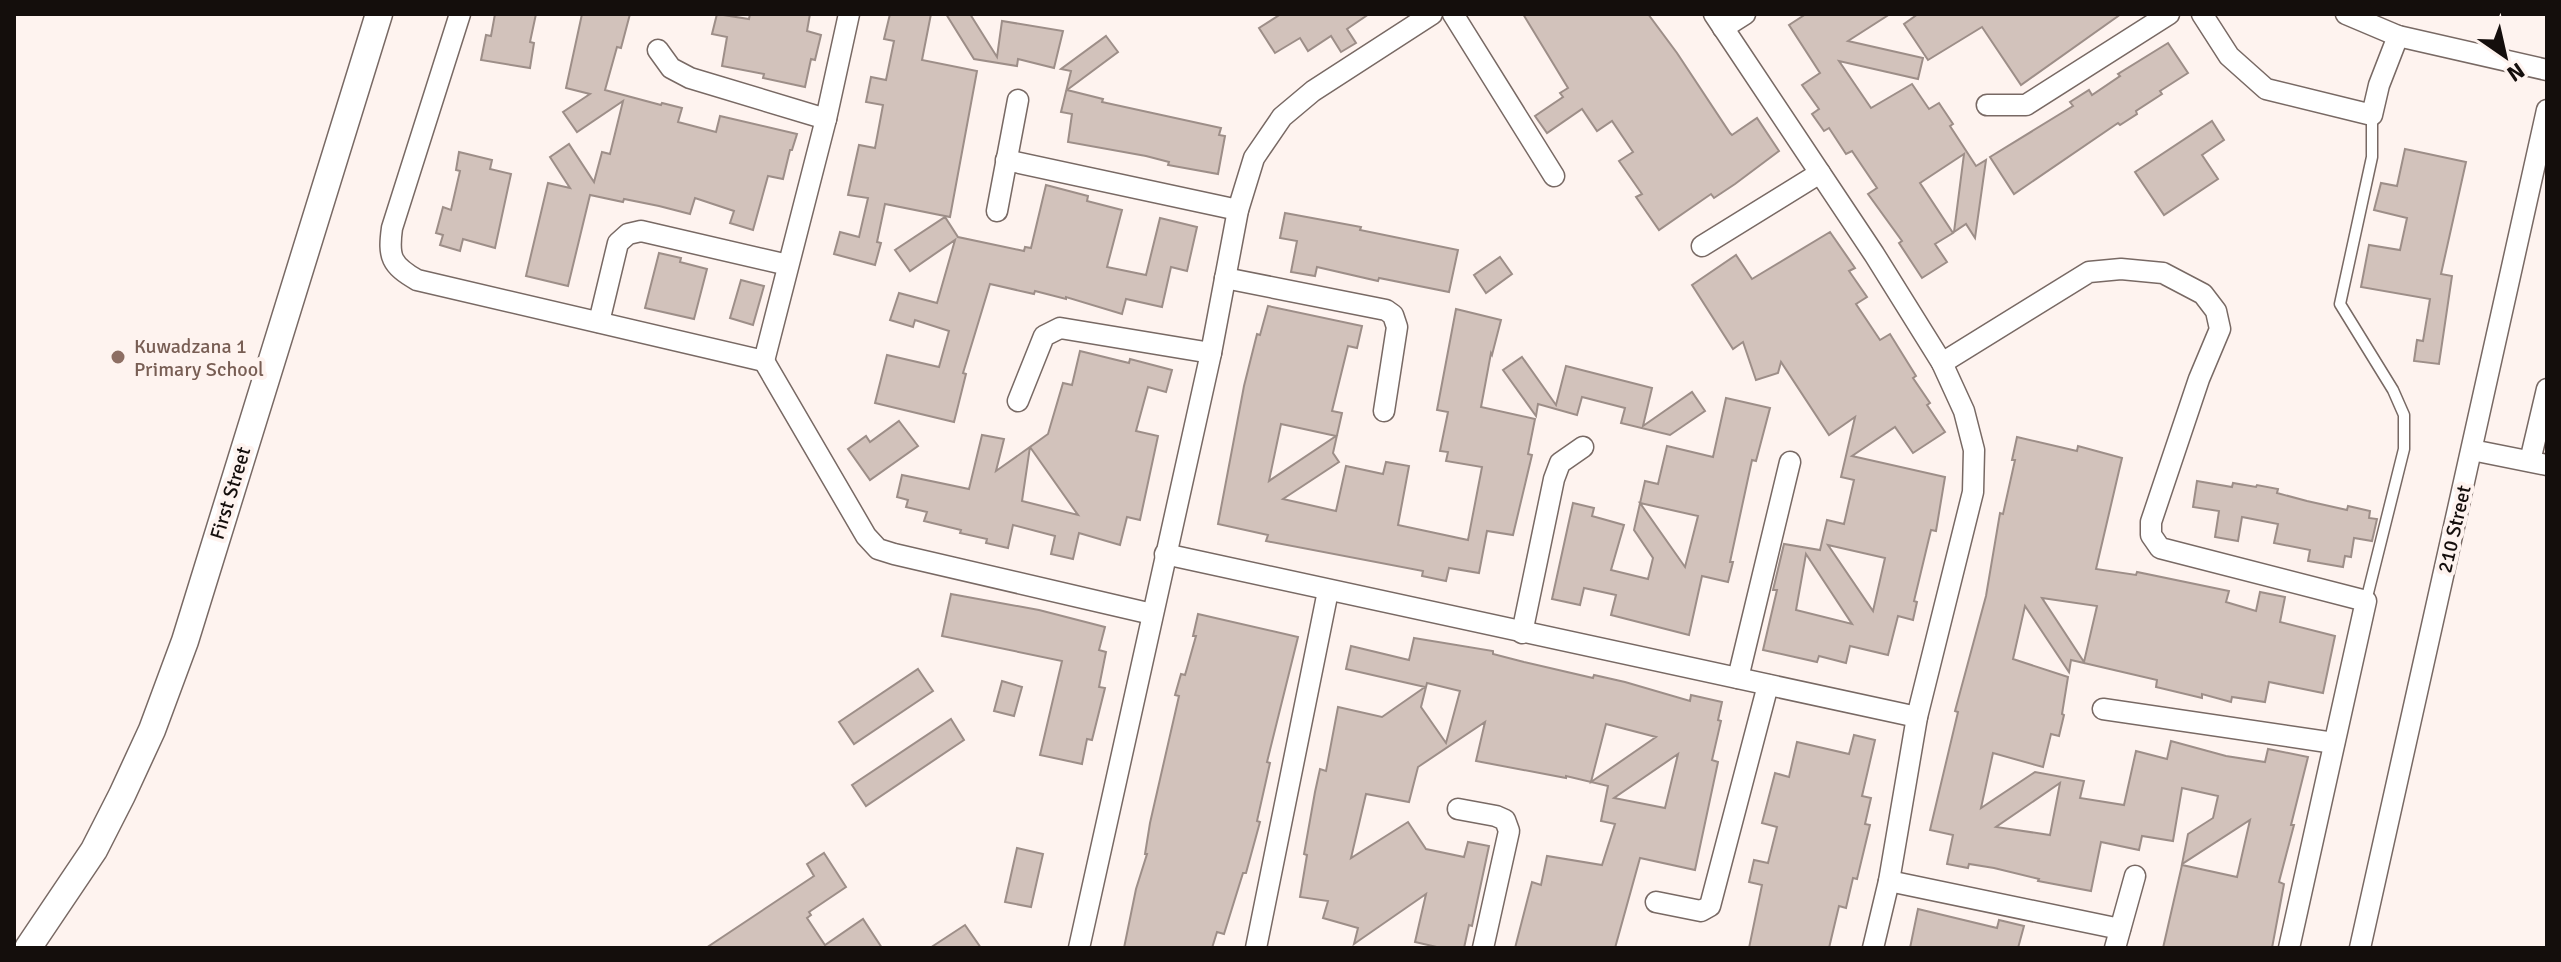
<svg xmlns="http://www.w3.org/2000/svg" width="2561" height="962" font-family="Signika,sans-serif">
	<rect width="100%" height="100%" fill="#fef3ef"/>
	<g fill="#d2c2bb" stroke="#9d8e88" stroke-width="2" fill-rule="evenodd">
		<polygon points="495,14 536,14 530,42 534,43 530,68 481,60 486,35 491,36"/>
		<polygon points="582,14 630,14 621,48 617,47 605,90 661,105 662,103 682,108 678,122 716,132 720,116 797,134 792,150 790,150 783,179 768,176 753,230 730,223 734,211 695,198 690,214 659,206 624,199 623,202 590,195 568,286 526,276 548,183 570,188 550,157 569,144 594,182 602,152 610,154 623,101 577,132 563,112 590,94 566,88"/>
		<polygon points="717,14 749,19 750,14 810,14 807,31 821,35 815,60 811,59 805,87 763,78 764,74 722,66 727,37 712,34"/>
		<polygon points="890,14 931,14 922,60 977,71 950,217 885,204 877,242 881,243 875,265 834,254 840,232 859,237 868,198 848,195 859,145 875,148 883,105 866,102 871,77 886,80 894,41 884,39"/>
		<polygon points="946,14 970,14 997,57 1002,21 1063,31 1054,68 1018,59 1017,66 974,59"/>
		<polygon points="1281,14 1369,14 1347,29 1356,43 1341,52 1331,36 1308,51 1300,38 1275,53 1259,28"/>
		<polygon points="1523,14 1648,14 1677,53 1730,133 1732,135 1757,118 1779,151 1735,184 1714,198 1711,194 1659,230 1636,197 1642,194 1619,161 1633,152 1612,121 1597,131 1582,109 1547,133 1535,116 1563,97 1560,93 1568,88"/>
		<polygon points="1806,14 1890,14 1848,41 1923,58 1918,79 1839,61 1871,108 1912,84 1929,109 1939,103 1953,124 1950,126 1976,166 1986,160 1975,238 1966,224 1954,232 1964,154 1920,183 1953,233 1935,244 1947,262 1922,278 1899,243 1902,241 1868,194 1877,188 1852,151 1846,154 1829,128 1824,131 1812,114 1819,109 1802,85 1820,73 1789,25"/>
		<polygon points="1918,14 2121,14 2021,85 1982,27 1928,60 1904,24"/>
		<polygon points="1106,36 1118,52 1067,90 1103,99 1102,102 1221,128 1219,135 1225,136 1218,174 1168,165 1169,162 1146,156 1068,142 1072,114 1061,112 1071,71 1061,69"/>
		<polygon points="2168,43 2188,73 2160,91 2162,94 2136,111 2137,114 2120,125 2118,123 2014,194 1990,157 2073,106 2070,102 2089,90 2092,95 2120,76 2118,74"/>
		<polygon points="2212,121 2224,140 2202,155 2218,179 2164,215 2135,172"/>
		<polygon points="2405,149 2466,162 2441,274 2452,276 2439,364 2414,361 2417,340 2423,341 2430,299 2361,287 2369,245 2400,250 2407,218 2374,210 2381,183 2397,186"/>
		<polygon points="459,152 492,160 490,169 511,174 495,248 463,239 460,251 440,245 443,235 436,233 443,207 451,210 460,171 456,170"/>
		<polygon points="1046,185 1088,196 1087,201 1122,210 1107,267 1146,275 1160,218 1197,227 1187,271 1171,267 1162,307 1126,299 1122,314 1066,297 1066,299 1035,291 1034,294 990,284 963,373 966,374 954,422 875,403 887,355 939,367 949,331 915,320 913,327 890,320 899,293 937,303 955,240 910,271 895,250 945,217 958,237 1024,251 1025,247 1031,248"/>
		<polygon points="1285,213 1361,227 1360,230 1458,250 1449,292 1379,278 1378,281 1317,267 1315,276 1291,272 1297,241 1280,238"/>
		<path d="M1830 232 1855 268 1849 271 1867 297 1856 304 1880 340 1890 334 1916 376 1913 378 1930 403 1927 405 1945 432 1913 453 1895 427 1852 456 1945 477 1936 531 1931 530 1914 601 1917 602 1913 620 1898 616 1888 655 1850 646 1846 663 1819 656 1817 662 1763 650 1777 590H1773L1784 544 1820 550 1827 520 1844 524 1854 480 1841 477 1855 417 1829 435 1781 362 1778 373 1756 380 1743 342 1733 349 1692 285 1736 255 1752 279ZM1828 545 1885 558 1873 611ZM1806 554 1852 624 1796 610Z"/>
		<polygon points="659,253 681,258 680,262 707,269 694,319 645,308"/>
		<polygon points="1500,257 1512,274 1486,293 1474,275"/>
		<polygon points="741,280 764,286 753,325 730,318"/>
		<path d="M1268 306 1362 326 1357 348 1348 346 1332 411 1342 413 1333 453 1339 462 1283 499 1336 511 1346 466 1383 474 1386 462 1409 466 1398 525 1468 540 1482 467 1446 461 1448 452 1440 451 1448 412 1437 410 1456 309 1501 320 1492 355 1491 353 1481 407 1535 419 1528 454 1532 455 1513 535 1487 531 1479 573 1449 568 1446 581 1422 576 1423 571 1266 541 1268 535 1218 524 1244 386 1257 334 1260 335ZM1281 424 1336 436 1269 481Z"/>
		<polygon points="1080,351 1129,363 1130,359 1172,370 1166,392 1148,387 1136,431 1158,436 1140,520 1127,517 1120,545 1079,533 1073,559 1051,554 1055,536 1013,525 1008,548 986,543 987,539 960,533 961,530 924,521 927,512 906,507 908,500 897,497 902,475 969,489 982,435 1004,439 996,471 1030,447 1022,501 1078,515 1030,447 1048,434 1063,383 1072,385"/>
		<polygon points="1522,357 1556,405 1566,366 1652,388 1643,426 1692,392 1705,411 1670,435 1621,423 1625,408 1582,397 1577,415 1538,404 1536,416 1503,370"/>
		<path d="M1726 398 1770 408 1756 461 1752 460 1730 562H1733L1728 582 1702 576 1689 635 1611 615 1616 595 1584 588 1580 605 1552 599 1573 503 1594 508 1592 516 1624 525 1611 570 1648 579 1653 558 1634 530 1645 481 1658 484 1667 446 1713 457ZM1640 503 1698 516 1685 567Z"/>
		<polygon points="899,421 918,446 870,480 848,449 866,436 870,442"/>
		<path d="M2017 437 2077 451 2078 446 2122 458 2096 569 2136 575 2137 572 2229 591 2226 602 2256 611 2260 592 2285 597 2280 622 2335 636 2323 693 2269 682 2265 702 2232 697 2231 702 2202 694V698L2156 687 2157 680 2071 660 2069 672 2025 606 2013 659 2068 677 2062 714 2064 715 2059 736 2051 734 2043 767 1993 753 1981 808 2035 772 2084 781 2080 798 2124 805 2136 751 2167 759 2171 741 2226 756 2265 762 2268 749 2308 757 2291 825H2294L2279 882 2284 884 2272 948H2163L2182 865 2237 877 2250 820 2182 864 2188 834 2213 818 2218 796 2182 788 2173 841 2142 836 2139 850 2101 842 2091 891 2038 881 2039 879 1994 868 1969 864 1968 868 1947 864 1953 835 1930 830 1958 712 1955 711 1986 596 2000 513 2003 514 2015 460H2012ZM2042 598 2097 606 2084 662ZM2060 783 2050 835 1996 827Z"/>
		<polygon points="2197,481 2232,487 2233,483 2256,487 2257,485 2278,489 2277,493 2307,501 2347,510 2348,506 2370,511 2369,518 2377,519 2372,541 2354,538 2351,557 2345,556 2343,567 2308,561 2310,550 2274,543 2278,524 2242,517 2238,541 2215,537 2219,511 2193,507"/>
		<polygon points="951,594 1039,610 1105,627 1099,650 1106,652 1099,687 1105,688 1092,740 1087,739 1082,764 1040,755 1062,661 942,636"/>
		<polygon points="1198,614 1298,637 1267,762 1270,763 1257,821 1260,822 1246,873 1243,873 1224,934 1217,932 1212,948 1124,948 1136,889 1147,854 1145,854 1150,823 1179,696 1175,695 1181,674 1185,675 1196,636 1193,636"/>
		<path d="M1414 638 1493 651V654L1524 662 1593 678 1594 675 1625 682 1690 701 1691 695 1722 702 1718 720 1721 721 1712 760 1718 762 1695 870 1640 858 1615 948H1515L1532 882 1541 885 1547 856 1602 865 1615 824 1601 821 1608 786 1566 776V778L1476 761 1485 722 1418 767 1409 802 1366 794 1351 858 1408 822 1426 849 1464 857 1468 842 1489 846 1472 926 1469 925 1464 948H1441L1415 942 1426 894 1354 944 1358 928 1323 918 1328 901 1300 897 1307 855 1304 854 1315 792 1320 769 1326 771 1338 707 1382 717 1425 687 1346 669 1351 646 1409 660ZM1427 683 1460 691 1446 743 1421 707ZM1606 724 1656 737 1591 782ZM1678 754 1665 808 1614 798Z"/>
		<polygon points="918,669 933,691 854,744 839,722"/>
		<polygon points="1002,681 1022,687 1014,716 994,711"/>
		<polygon points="951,719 964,740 866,806 852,785"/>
		<polygon points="1854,735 1875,740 1862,796 1871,798 1865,824 1870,825 1857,879 1853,878 1846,908 1839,906 1829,948 1749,948 1762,885 1749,882 1754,860 1768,863 1777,827 1762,823 1775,773 1789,777 1797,742 1849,754"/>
		<polygon points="1017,848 1043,854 1031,907 1005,902"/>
		<polygon points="824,853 846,887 809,912 811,915 807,918 825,945 863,919 882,948 706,948 814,876 807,864"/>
		<polygon points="1918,909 1997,928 1999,920 2024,926 2018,948 1910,948"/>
		<polygon points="965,925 981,948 930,948"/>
	</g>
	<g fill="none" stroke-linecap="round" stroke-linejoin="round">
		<g stroke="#786964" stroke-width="13">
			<polyline id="service" points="2366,601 2404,449 2404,415 2393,390 2340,304 2372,157 2372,115"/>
		</g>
		<g stroke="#786964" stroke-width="23">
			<g id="minor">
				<path d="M460 14 392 228C388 257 391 265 417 280L764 361 826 119 849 14"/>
				<polyline points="1453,14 1554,176"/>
				<polyline points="1714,14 1874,254 1942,363 1964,411 1974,450 1973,492 1917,717 1889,881 1873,948"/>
				<polyline points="2202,14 2229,56 2266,89 2372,115 2379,85 2398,36"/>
				<polyline points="2346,14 2398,36 2547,70"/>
				<polyline points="1723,28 1745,14"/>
				<polyline points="658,50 671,68 690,78 826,119"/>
				<polyline points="1987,105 2026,105 2169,14"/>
				<polyline points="1006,160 1238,210"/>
				<polyline points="997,211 1018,100"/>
				<polyline points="1702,246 1820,173"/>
				<polyline points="1225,278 1386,310 1393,315 1397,327 1384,411"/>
				<polyline points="599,322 618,243 628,234 641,231 788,265"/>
				<polyline points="764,361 866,536 878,549 894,554 1152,614"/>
				<polyline points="1942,363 2089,272 2121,269 2163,273 2203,294 2216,311 2220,329 2199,379 2151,522 2151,535 2160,548 2366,601 2289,948"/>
				<polyline points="1018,401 1044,336 1060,328 1211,353"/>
				<polyline points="2472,450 2547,465"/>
				<polyline points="2530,461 2547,389"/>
				<polyline points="1165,554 1917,717"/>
				<polyline points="1522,633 1554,479 1560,463 1583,447"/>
				<polyline points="1738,678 1790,462"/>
				<polyline points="2103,709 2334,743"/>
				<polyline points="1458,809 1496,816 1505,820 1509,831 1483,948"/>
				<polyline points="1889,881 2120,929"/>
				<polyline points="1656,902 1701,911 1710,906 1768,685"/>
				<polyline points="1079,948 1211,353 1238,210 1254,158 1282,117 1313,91 1432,14"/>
				<polyline points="1256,948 1328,591"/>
				<polyline points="2115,948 2135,876"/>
				<polyline points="2360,948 2547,110"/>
			</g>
		</g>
		<g stroke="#786964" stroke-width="29">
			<polyline id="tertiary" points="28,948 94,850 122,795 152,730 185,641 379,14"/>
		</g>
		<use href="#service" stroke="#fff" stroke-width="10"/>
		<use href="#minor" stroke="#fff" stroke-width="20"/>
		<use href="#tertiary" stroke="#fff" stroke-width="26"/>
	</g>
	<circle fill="#8d6e63" stroke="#fef3ef" stroke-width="3" cx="118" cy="357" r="8"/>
	<g text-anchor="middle" stroke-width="8" stroke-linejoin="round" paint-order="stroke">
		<g font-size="20" fill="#785e54" stroke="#fef3ef" text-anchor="start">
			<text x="134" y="353">Kuwadzana 1<tspan x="134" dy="23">Primary School</tspan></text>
		</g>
		<g font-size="20" fill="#140e0c" stroke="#fef3ef">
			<text transform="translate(230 493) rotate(-73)" y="7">First Street</text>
			<text transform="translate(2454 529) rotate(-77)" y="7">210 Street</text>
		</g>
	</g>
	<rect width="2561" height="962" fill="none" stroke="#140e0c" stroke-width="32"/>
	<g transform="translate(2505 56) rotate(146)" stroke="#fef3ef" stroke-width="6" paint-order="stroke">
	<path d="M0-6L14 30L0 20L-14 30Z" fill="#140e0c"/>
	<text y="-12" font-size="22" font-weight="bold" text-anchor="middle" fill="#140e0c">N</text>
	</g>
</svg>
